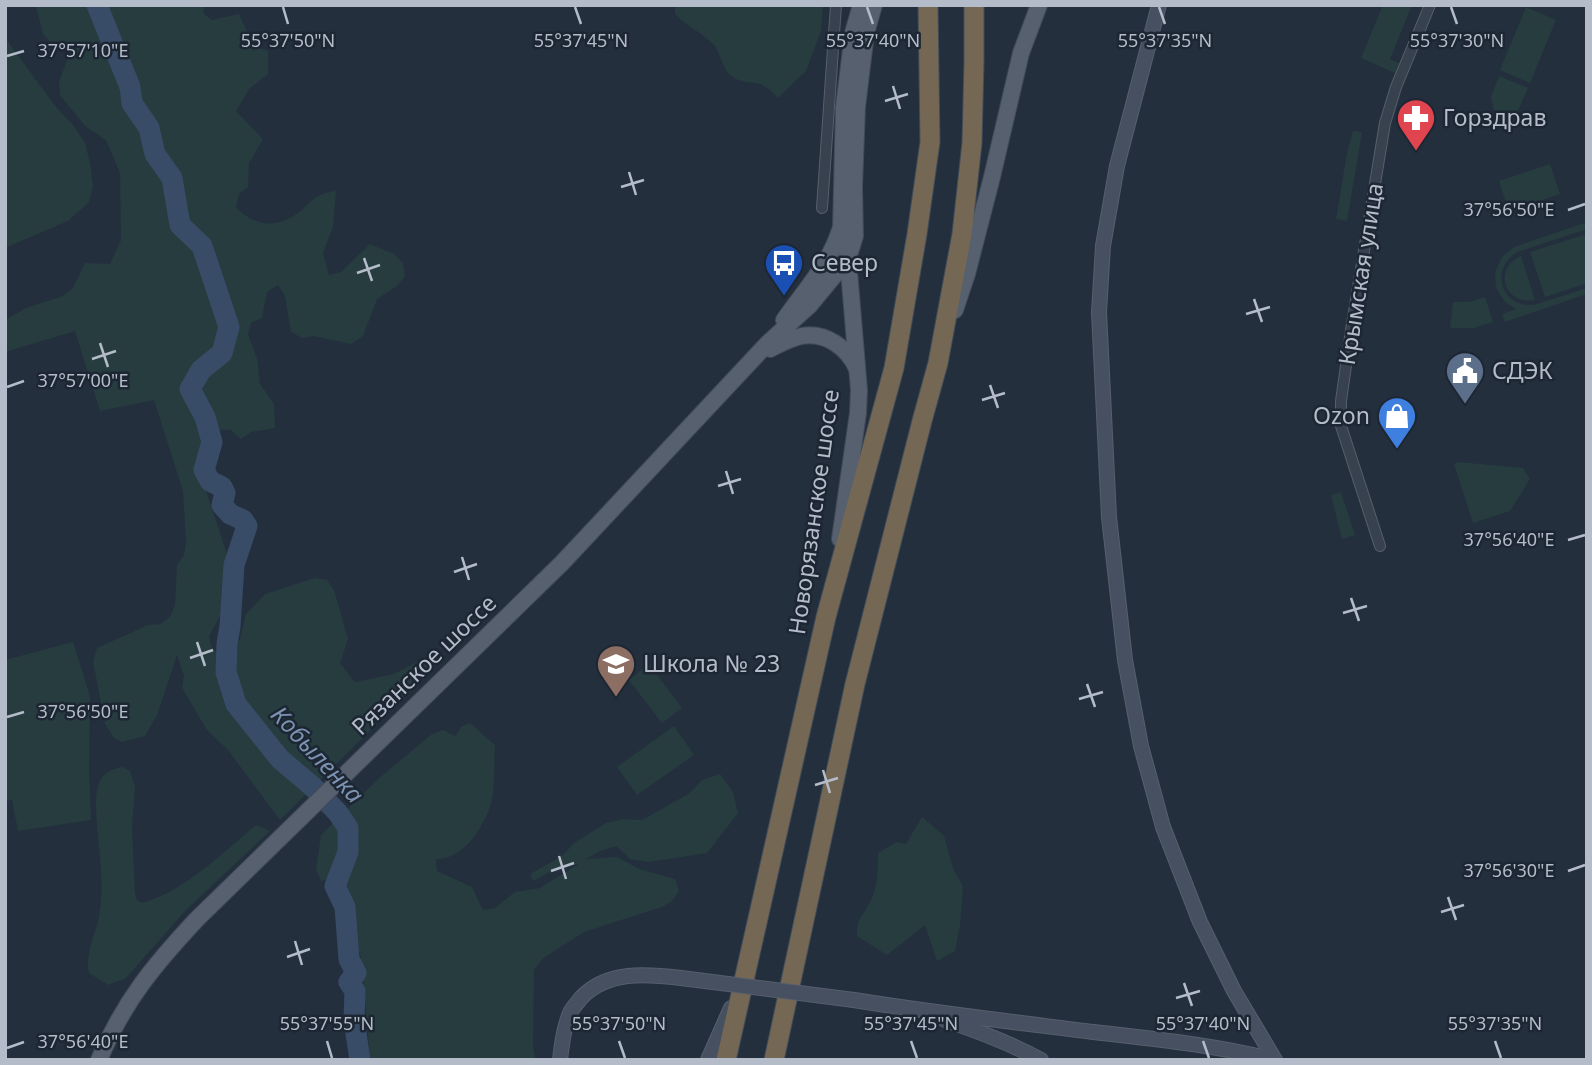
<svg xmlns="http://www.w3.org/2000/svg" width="1592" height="1065" font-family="'Noto Sans',sans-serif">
	<rect width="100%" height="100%" fill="#242f3e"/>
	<g fill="#263c3f">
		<path d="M34 5H205L203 13 212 20 239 14 254 47 268 51V74L250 88 236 111 263 139 249 163 248 187 239 194 236 207C252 225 274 229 295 215 311 204 314 193 336 191L333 227 323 253 329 275 341 272 370 244 394 254 403 263 405 276 397 286 377 299 363 336 351 344 314 336 302 338 291 332 285 296 278 285 267 292 262 318 251 323 248 334 257 359 260 384 274 404 275 428 251 432 241 439 231 430 205 429 198 467 230 563 222 613 209 636 212 648 221 656 232 650 240 639 246 614 265 594 315 578 327 580 334 590 348 639 340 663 355 682 394 674 428 656 437 664 280 820 228 750 207 730 182 688 184 676 177 655 157 715 145 736 122 742 114 738 105 724 93 661 97 648 148 625 161 624 170 617 175 605 177 565 184 555 186 542 183 491 154 400 100 411 75 331 5 352V320L26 308 63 296 73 288 85 263 110 264 121 240 120 173 106 140 85 126 60 95 59 82 68 58 65 46 52 44 43 34 36 6Z"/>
		<path d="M675 5H823L821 31 806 71 778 98C771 91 764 84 755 83 747 82 741 82 734 78 722 71 722 55 714 45 703 33 686 26 675 14Z"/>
		<polygon points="1383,5 1412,5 1390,59 1399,63 1395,73 1361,58"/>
		<polygon points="1526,7 1556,20 1530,83 1500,70"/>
		<polygon points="5,38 56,107 73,125 85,143 90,163 93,186 89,202 68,221 5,248"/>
		<polygon points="1499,76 1528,88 1518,111 1509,116 1494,110 1491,97"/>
		<polygon points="1353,131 1362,132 1347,221 1336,219 1347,153"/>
		<polygon points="1550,164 1560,194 1509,211 1499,181"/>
		<path d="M1587 222V229L1517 252C1489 270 1501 307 1534 305L1587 288V294L1505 322 1502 314 1516 309 1505 302 1496 288 1495 272 1502 257 1514 247Z"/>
		<polygon points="1587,234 1587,283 1545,297 1530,252"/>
		<path d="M1521 256 1535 300C1505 306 1492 269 1521 256Z"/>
		<polygon points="1485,297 1493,322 1474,328 1450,328 1453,302 1469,302"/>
		<polygon points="1458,462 1523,468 1530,479 1510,511 1473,523 1454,464"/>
		<polygon points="1341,492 1355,535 1342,539 1331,495"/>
		<polygon points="73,642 90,696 89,773 91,820 18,831 12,800 5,801 5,660"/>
		<polygon points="649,664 682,708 662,723 629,680"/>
		<path d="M470 723 495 745C494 762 495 784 492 800 485 826 464 860 436 859L437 871 472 887 483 910 495 908 515 892 540 888 580 863 550 872 533 881 530 874 562 856 574 843 606 823 623 819 642 820 690 793 702 780 720 774 733 792 738 813 707 853 649 862 630 859 617 846 600 851 586 859 617 857 639 869 675 879 679 891 672 901 662 907 584 932 542 959 534 970 533 1045 535 1060H370L362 963 348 907 346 876 321 881 316 870 321 835 377 780 432 734 443 730 455 736 461 727Z"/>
		<polygon points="674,726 694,755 637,795 617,767"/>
		<path d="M122 767 130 771 135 787 132 827 135 893 137 900 142 903C185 891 222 853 256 825L270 831 186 910 126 978 108 985 89 973C84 952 98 931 100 910 104 882 99 852 97 824 96 812 95 798 98 786 101 774 111 769 122 767Z"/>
		<path d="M922 817 944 836 954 871 963 886 960 925 955 951 937 961 925 925 887 955 857 936C857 916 861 920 869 904 878 888 878 871 878 853L897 842 906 844Z"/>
	</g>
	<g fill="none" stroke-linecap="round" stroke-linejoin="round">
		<polyline stroke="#394c67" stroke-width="21" points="97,5 130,87 132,103 149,128 155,154 172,178 180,225 202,246 229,327 222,353 201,370 190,389 205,417 212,442 204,470 210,481 222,487 225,493 222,505 230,514 243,520 247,526 234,565 230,626 227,644 226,672 236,704 280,759 313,787 338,813 348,828 348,852 335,886 345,907 349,959 356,973 349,982 355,991 354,1020 360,1060"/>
		<g stroke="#565f6c" stroke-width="12">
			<g id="street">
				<polyline points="822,208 836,5"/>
				<polyline points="1380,546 1341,426 1341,401 1351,330 1385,123 1396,87 1430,5"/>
			</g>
		</g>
		<g stroke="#565f6c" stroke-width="16">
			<g id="secondary">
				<polyline points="1159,5 1117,166 1103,246 1099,312 1109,517 1125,660 1141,746 1163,827 1200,922 1234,991 1275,1060"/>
				<path d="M854 1000C934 1013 1014 1022 1094 1032 1154 1039 1215 1045 1274 1060"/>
				<path d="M945 1020C978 1031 1010 1043 1041 1060"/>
				<path d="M560 1060C562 1043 564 1026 571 1011 574 1006 578 1002 581 998 607 970 647 974 681 978"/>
				<polyline points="708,1060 731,1008"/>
			</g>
		</g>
		<g stroke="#414a57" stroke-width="18">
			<g id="primary">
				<polyline points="955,310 967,274 992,177 1021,53 1039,5"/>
				<path d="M784 320C804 291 829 265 840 230"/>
				<path d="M770 349C780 344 791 338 802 336 826 332 848 348 857 369"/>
				<polyline points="840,539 858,413 859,390 848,259 841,228 844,107 853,33 861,5"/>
				<path d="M99 1060C124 1001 154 965 197 919L562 563 768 343 810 305 848 259 855 236 854 187 857 107 866 33 874 5"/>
			</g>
		</g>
		<g stroke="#434c59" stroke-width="21">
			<g id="highway">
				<polyline points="726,1060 826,617 894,368 917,234 930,142 928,5"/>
				<polyline points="774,1060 855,684 922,421 938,363 962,234 972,143 974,62 974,5"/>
			</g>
		</g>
		<use href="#street" stroke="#38414e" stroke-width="10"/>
		<use href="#secondary" stroke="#465061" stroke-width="14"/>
		<use href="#primary" stroke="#56606e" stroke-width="16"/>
		<use href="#highway" stroke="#746855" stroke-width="19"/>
		<g stroke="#565f6c" stroke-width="16" stroke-linecap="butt">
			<polyline id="secondary-bridge" points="681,978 854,1000"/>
		</g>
		<use href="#secondary-bridge" stroke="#465061" stroke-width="14"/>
	</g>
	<path fill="none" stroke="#b4bcc9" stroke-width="2.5" d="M283 7 288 24M575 7 581 24M867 7 873 24M1159 7 1165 24M1451 7 1457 24M7 56 24 51M893 86 900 109M885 101 908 94M629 172 636 195M621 187 644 180M1568 210 1585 204M364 258 372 281M357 273 380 265M1254 299 1262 322M1246 314 1270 307M100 343 108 367M92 359 116 351M990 385 998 408M7 387 24 381M982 400 1005 393M726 471 733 494M718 486 741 479M1568 540 1585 535M462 557 469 580M454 572 477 564M1351 598 1359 621M1343 613 1367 606M197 642 205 666M190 658 213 650M1087 684 1095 707M1079 699 1103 692M7 717 24 712M823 770 830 793M815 785 838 778M559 856 566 879M551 871 574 863M1568 871 1585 865M1448 897 1456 920M1441 912 1464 905M295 941 302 965M287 957 310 949M1184 983 1192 1006M1176 998 1200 991M327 1041 332 1058M619 1041 625 1058M911 1041 917 1058M1203 1041 1209 1058M1495 1041 1501 1058M7 1048 24 1042"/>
	<defs>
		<g id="pharmacy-pin" transform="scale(2.0125)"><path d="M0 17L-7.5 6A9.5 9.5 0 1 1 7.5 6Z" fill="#e0444e" stroke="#1d2633"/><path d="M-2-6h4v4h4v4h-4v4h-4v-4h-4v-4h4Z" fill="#fff"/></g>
		<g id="bus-pin" transform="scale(2.0125)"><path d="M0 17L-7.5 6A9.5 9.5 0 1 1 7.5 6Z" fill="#1a4fb4" stroke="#1d2633"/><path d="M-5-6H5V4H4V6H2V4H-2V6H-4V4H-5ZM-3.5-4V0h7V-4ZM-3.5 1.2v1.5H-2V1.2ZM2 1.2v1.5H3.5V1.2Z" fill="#fff"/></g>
		<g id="civic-pin" transform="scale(2.0125)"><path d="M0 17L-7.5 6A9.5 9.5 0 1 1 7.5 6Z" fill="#5c6f8a" stroke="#1d2633"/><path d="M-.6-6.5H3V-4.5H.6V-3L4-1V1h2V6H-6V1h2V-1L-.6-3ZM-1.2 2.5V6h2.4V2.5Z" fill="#fff"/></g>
		<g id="shop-pin" transform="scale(2.0125)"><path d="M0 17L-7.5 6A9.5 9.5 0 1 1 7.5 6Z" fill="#3f7fe0" stroke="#1d2633"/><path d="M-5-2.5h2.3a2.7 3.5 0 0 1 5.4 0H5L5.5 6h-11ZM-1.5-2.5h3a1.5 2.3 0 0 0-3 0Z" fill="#fff"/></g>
		<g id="school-pin" transform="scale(2.0125)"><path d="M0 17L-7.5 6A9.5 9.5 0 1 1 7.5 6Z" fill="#8d6e63" stroke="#1d2633"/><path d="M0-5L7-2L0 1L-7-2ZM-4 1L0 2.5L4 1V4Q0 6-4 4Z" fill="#fff"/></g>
	</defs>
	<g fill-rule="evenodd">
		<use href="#pharmacy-pin" x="1416" y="118"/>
		<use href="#bus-pin" x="784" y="263"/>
		<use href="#civic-pin" x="1465" y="371"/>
		<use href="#shop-pin" x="1397" y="416"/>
		<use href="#school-pin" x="616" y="664"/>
	</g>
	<g text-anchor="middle" stroke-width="5" stroke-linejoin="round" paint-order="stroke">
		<g font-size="23" fill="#b4bcc9" stroke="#1d2633" text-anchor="start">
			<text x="1443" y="126">Горздрав</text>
			<text x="811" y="271">Север</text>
			<text x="1492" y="379">СДЭК</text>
			<text x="1370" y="424" text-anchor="end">Ozon</text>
			<text x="643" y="672">Школа № 23</text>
		</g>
		<g font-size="23" fill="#b4bcc9" stroke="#1d2633">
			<text transform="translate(1361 274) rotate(-81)" y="8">Крымская улица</text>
			<text transform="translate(814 512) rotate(-82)" y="8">Новорязанское шоссе</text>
			<text transform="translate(424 665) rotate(-44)" y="8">Рязанское шоссе</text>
		</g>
		<g font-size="24" font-style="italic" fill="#7c92b1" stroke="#1d2633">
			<text transform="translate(317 755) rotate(47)" y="8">Кобыленка</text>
		</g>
	</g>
	<g font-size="18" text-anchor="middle" fill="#b4bcc9" stroke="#1d2633" stroke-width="5" stroke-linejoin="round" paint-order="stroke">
		<text x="288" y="47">55°37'50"N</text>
		<text x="581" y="47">55°37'45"N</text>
		<text x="873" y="47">55°37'40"N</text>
		<text x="1165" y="47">55°37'35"N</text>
		<text x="1457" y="47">55°37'30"N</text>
		<text x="83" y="57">37°57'10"E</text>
		<text x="1509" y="216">37°56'50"E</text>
		<text x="83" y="387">37°57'00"E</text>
		<text x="1509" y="546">37°56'40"E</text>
		<text x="83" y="718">37°56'50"E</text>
		<text x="1509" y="877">37°56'30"E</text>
		<text x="327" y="1030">55°37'55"N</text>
		<text x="1495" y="1030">55°37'35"N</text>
		<text x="619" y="1030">55°37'50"N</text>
		<text x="911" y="1030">55°37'45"N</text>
		<text x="1203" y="1030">55°37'40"N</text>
		<text x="83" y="1048">37°56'40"E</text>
	</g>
	<rect width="1592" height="1065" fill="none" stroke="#b4bcc9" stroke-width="14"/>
</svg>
